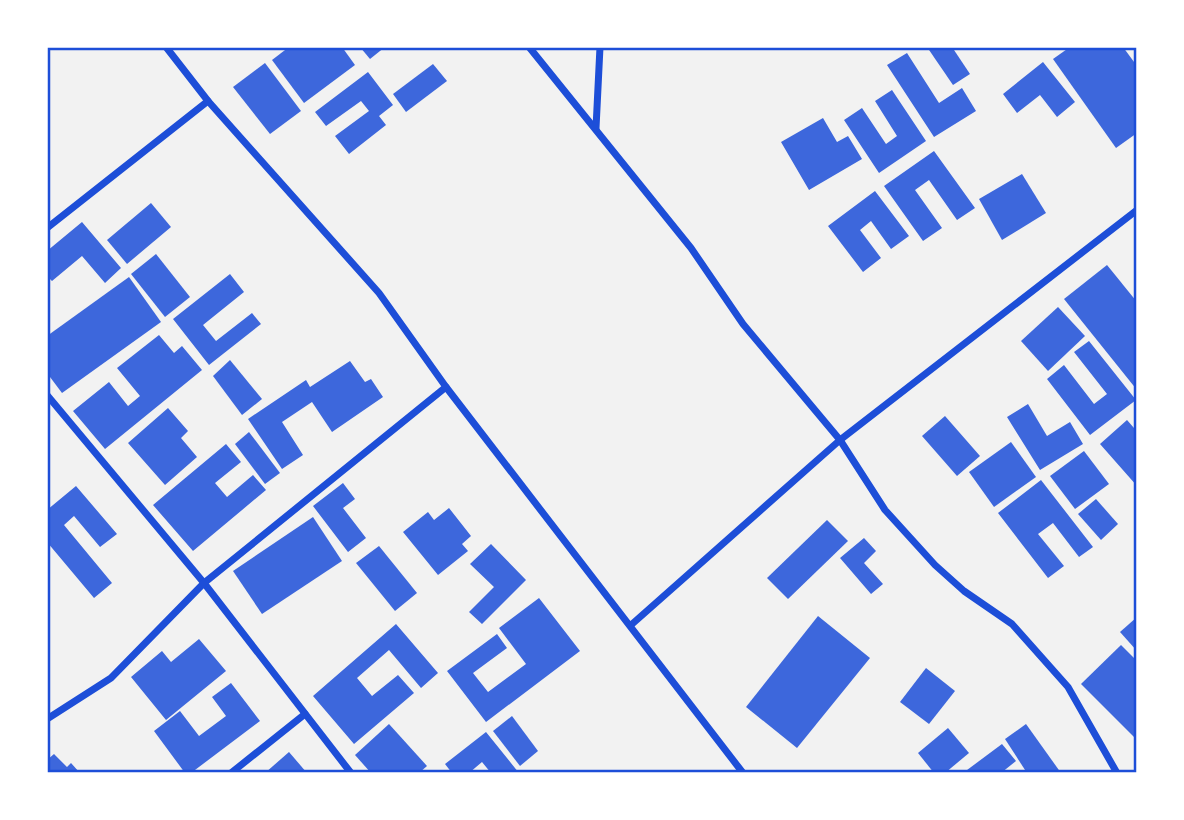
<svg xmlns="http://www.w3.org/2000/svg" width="1184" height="820" font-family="Figtree,sans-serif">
	<rect width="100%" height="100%" fill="#f2f2f2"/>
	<g fill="#3d67dc">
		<polygon points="289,47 342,47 355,65 304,103 272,60"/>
		<polygon points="360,47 385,47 370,59"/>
		<polygon points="927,47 952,47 970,74 953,85"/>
		<polygon points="1070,47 1123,47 1137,66 1137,133 1116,148 1053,59"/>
		<polygon points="907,53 939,103 962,88 976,111 934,137 887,65"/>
		<polygon points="1043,62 1075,102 1057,117 1040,95 1017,113 1003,94"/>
		<polygon points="265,63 301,111 270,134 233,87"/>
		<polygon points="433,64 447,81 406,112 393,94"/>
		<polygon points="368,72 393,105 379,116 386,125 349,154 335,136 369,111 361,101 326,126 315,112"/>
		<polygon points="892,90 926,141 879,173 844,120 862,108 886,144 897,136 875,101"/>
		<polygon points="823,118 837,142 848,136 862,159 809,190 781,142"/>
		<polygon points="934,151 975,208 957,220 929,180 915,190 942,228 923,241 884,186"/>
		<polygon points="1022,174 1046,213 1002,240 979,199"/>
		<polygon points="875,191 909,236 891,249 871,221 860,230 881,258 863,272 828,226"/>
		<polygon points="151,203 171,227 127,264 107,240"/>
		<polygon points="82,222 121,268 105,283 82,256 52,281 47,276 47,251"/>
		<polygon points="156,254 190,297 165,317 131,274"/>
		<polygon points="1107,265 1137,302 1137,390 1064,299"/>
		<polygon points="230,274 244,292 203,325 216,341 252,313 261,324 209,365 173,319"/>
		<polygon points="129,277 161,322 62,393 47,373 47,336"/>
		<polygon points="1058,307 1085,336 1048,371 1021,341"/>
		<polygon points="159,335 174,353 182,346 202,370 105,449 73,411 109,382 128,406 140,396 117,368"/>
		<polygon points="1089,341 1136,400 1090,435 1047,379 1064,365 1094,404 1107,394 1074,352"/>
		<polygon points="230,360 262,399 242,415 213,376"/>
		<polygon points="350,361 365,382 371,379 383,397 332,432 312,402 282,422 303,455 282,469 248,419 306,380 310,387"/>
		<polygon points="1028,404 1047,436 1070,422 1083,444 1040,470 1007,417"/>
		<polygon points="168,408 188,431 181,438 197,457 165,485 128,443"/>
		<polygon points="945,416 980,456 957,476 922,436"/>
		<polygon points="1127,420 1134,428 1137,425 1137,486 1100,444"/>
		<polygon points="249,432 280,473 265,484 235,444"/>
		<polygon points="1011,442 1036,477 994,507 969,472"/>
		<polygon points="226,444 241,462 215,483 227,497 253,475 266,490 193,551 153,505"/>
		<polygon points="1084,451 1109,484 1075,509 1050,476"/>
		<polygon points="1041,480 1093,547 1079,557 1053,523 1038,534 1064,566 1048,578 998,513"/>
		<polygon points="343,483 355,499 343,508 366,538 348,552 313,506"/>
		<polygon points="76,486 117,534 100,547 74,516 64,525 112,583 94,598 47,542 47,510"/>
		<polygon points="1096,499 1118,524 1101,540 1078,514"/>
		<polygon points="449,508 471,536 462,544 468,551 438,575 403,532 428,512 434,520"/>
		<polygon points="313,517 342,561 262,614 233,571"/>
		<polygon points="827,520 848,541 788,599 767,578"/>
		<polygon points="864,538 876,551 864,563 883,584 871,594 840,558"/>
		<polygon points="491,544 526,580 482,624 469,612 494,587 470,564"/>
		<polygon points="379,546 417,593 395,611 356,563"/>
		<polygon points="539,598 580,651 486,722 447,671 497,634 507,648 473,673 488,692 526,664 499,628"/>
		<polygon points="818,616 870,658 797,748 746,707"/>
		<polygon points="1137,617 1137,651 1120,632"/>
		<polygon points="396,624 438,673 421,688 389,650 357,678 372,696 398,675 414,693 354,744 313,696"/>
		<polygon points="199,639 226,671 166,720 131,677 162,651 171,662"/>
		<polygon points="1121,645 1137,661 1137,740 1081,684"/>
		<polygon points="926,668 955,691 929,724 900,702"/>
		<polygon points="231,683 260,721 191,773 185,773 154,731 180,711 199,736 226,716 212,697"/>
		<polygon points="512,716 538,751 520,766 493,731"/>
		<polygon points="389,724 427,766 419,773 371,773 355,755"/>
		<polygon points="1026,724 1061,773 1027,773 1005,739"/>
		<polygon points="948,728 969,753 945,773 934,773 918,753"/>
		<polygon points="486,732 519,773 491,773 482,762 469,773 452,773 445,764"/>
		<polygon points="1002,744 1016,761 1001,773 963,773"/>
		<polygon points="289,752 307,773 265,773"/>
		<polygon points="54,754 67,767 71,763 80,773 47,773 47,760"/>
	</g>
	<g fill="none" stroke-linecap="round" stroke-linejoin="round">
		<g stroke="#1d4ed8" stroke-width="7">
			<polyline points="166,47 208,101 379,293 446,387 743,773"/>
			<polyline points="529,47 691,248 743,324 840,440 885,510 935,565 964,591 1012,624 1068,687 1117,773"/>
			<polyline points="596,128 600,47"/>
			<polyline points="47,228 208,101"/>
			<polyline points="47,395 204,583 351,773"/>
			<polyline points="631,625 840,440 1137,210"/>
			<polyline points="47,719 111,678 204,583 446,387"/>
			<polyline points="231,773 305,714"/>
		</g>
	</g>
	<rect width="1184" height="820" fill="none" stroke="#ffffff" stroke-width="98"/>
	<rect x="49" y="49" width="1086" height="722" fill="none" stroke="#1d4ed8" stroke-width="2.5"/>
</svg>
